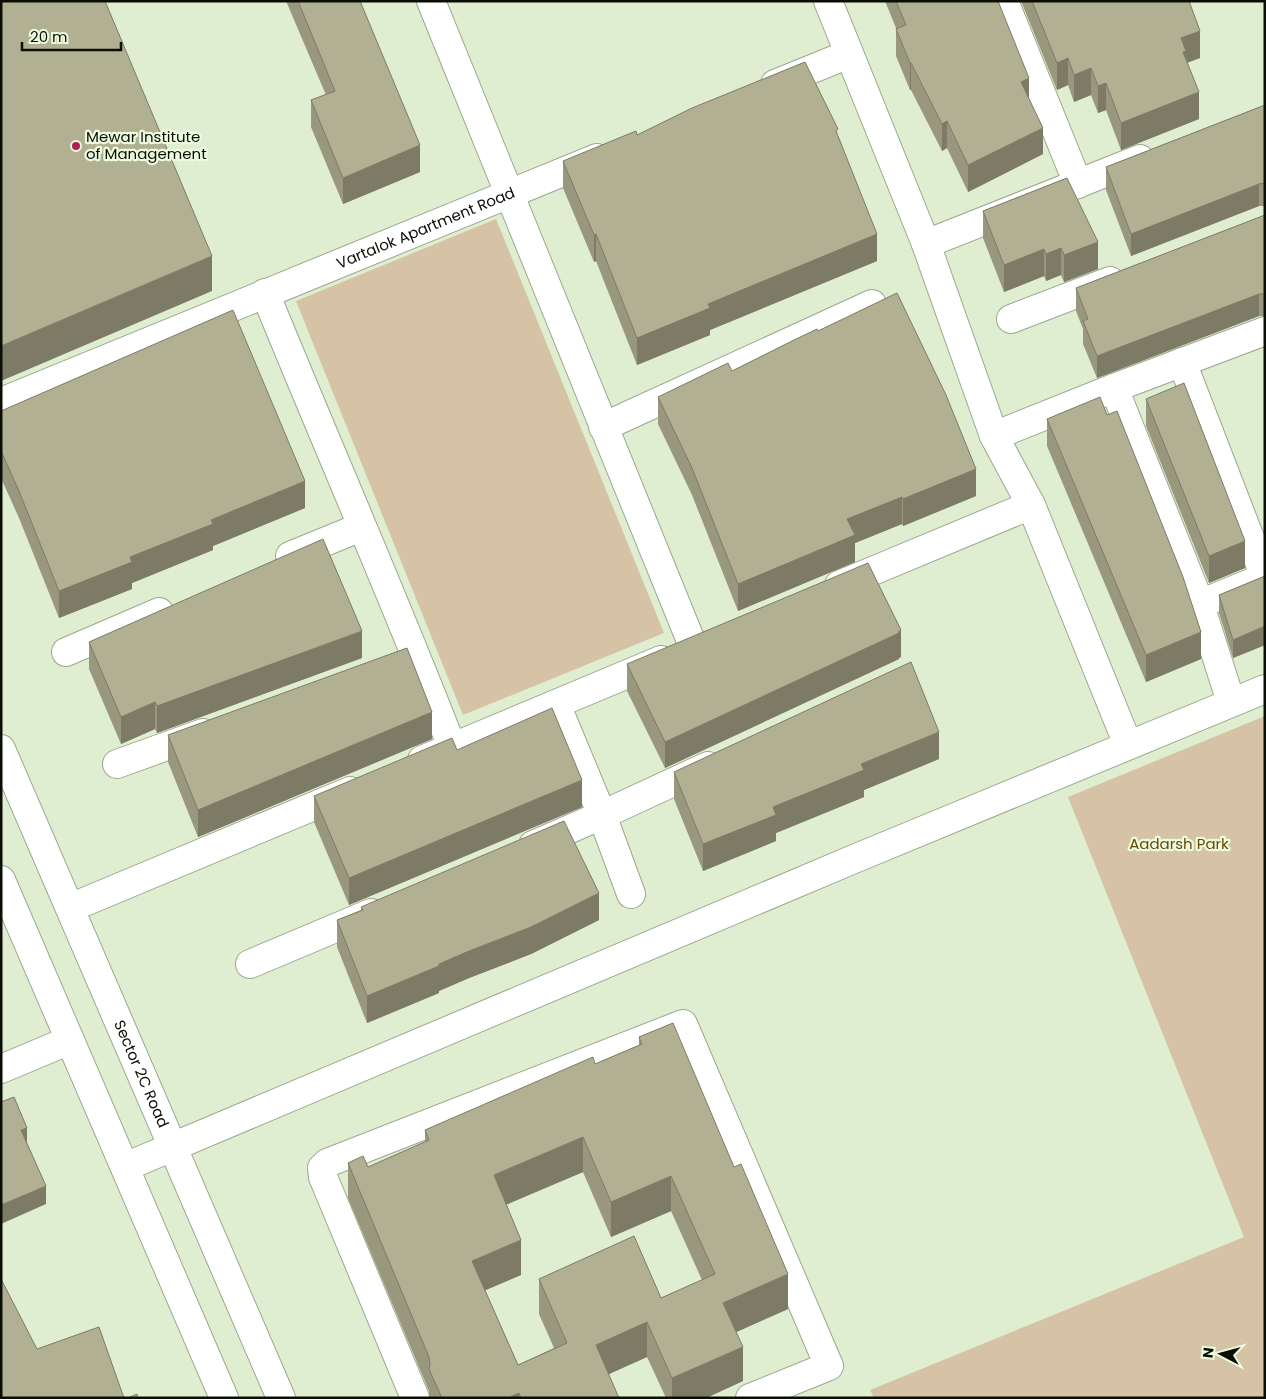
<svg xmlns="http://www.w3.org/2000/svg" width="1266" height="1399" font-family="Poppins,sans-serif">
	<rect width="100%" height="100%" fill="#dfeed1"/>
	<g fill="#d6c2a4">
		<polygon points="496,219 664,633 463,715 296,301"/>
		<polygon points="1265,716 1265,1398 874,1398 870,1390 1244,1237 1068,797"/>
	</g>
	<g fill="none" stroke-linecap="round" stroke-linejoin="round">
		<g stroke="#9ba88e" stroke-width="30">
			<g id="minor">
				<polyline points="431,1 693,646"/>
				<polyline points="828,1 926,244 994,436 1031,505 1128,745"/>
				<polyline points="1004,1 1078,184"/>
				<polyline points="775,84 849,54"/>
				<polyline points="926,244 1140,159"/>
				<path d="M265 293C327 445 393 595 452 747"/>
				<polyline points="1011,319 1110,281"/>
				<polyline points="1182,362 1265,577"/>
				<polyline points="1114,388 1198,599 1212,599 1265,577"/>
				<path id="s1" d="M1 402 597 158"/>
				<polyline points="603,427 872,304"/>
				<polyline points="994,436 1114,388 1265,331"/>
				<polyline points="290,556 361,527"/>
				<polyline points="839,585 1031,505"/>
				<polyline points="1198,599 1231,702"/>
				<polyline points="66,652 159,612"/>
				<polyline points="556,704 602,815 631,894"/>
				<path id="s2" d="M1 749 281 1398"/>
				<polyline points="422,760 661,660"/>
				<polyline points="117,764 203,733"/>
				<polyline points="533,845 602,815 708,766"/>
				<polyline points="1,880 224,1398"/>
				<polyline points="70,908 350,791"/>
				<polyline points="250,964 371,913"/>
				<polyline points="1,1069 70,1040"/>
				<polyline points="125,1167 854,859 1265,689"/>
				<polyline points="415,1398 323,1177 322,1168 327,1163 683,1024 829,1366 750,1398"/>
			</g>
		</g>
		<use href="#minor" stroke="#fff" stroke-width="28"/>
	</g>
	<g fill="#99977e" fill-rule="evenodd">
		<polygon points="286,1 360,1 420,172 343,204 311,127 311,100 326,95"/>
		<polygon points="885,1 998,1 1029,100 1043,154 968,192 947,148 942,151 911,90 910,90 896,56 896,28"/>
		<polygon points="1021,1 1189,1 1200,58 1187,63 1199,119 1121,150 1106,110 1098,113 1091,95 1074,102 1068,85 1057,90"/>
		<polygon points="1265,105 1265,206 1259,206 1131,256 1106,190 1106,167"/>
		<polygon points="637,135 838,136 877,261 710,330 710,335 637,365 596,261 594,262 563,188 563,161"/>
		<polygon points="1067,178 1098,269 1064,282 1061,275 1046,281 1044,276 1004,292 983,238 983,211"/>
		<polygon points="1265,215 1265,316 1259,316 1097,378 1083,344 1083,329 1076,311 1076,288"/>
		<polygon points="818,331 976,496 903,526 902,524 855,543 855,562 738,611 692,495 658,424 658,397 732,371"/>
		<polygon points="1146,399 1245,568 1209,583 1146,426"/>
		<polygon points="1,411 305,508 213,546 213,550 132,583 132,589 59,618 19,518 1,478"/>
		<polygon points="1047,419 1201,659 1146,682 1047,446"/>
		<polygon points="1265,576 1265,645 1233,658 1219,613 1219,595"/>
		<polygon points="89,642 362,658 157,733 155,729 121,744 89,669"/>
		<polygon points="901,657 899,658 899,659 665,768 627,691 627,664"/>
		<polygon points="168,735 432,739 198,837 168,762"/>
		<polygon points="457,750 582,807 349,905 314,822 314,796"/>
		<polygon points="939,759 864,790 864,797 776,833 776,841 703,871 674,799 674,772"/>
		<polygon points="361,907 599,920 531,954 469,978 439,991 439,993 367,1023 337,947 337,920 361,910"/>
		<path d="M639 1037 788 1309 736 1332 743 1381 706 1398H666L647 1357 608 1374 619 1398H429V1391L348 1198V1163L368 1167 425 1142V1130L595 1064 639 1045ZM583 1172 611 1237 671 1211 702 1280 661 1298 539 1279V1314L554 1348 518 1365 485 1290 521 1275 506 1204Z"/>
	</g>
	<g fill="#7d7b66">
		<polygon points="1200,31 1200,58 1186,63 1186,78 1181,38"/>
		<polygon points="1068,58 1068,85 1057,90 1057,63"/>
		<rect x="910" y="63" width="1" height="27"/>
		<polygon points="1091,68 1091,95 1074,102 1074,75"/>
		<polygon points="1029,78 1029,105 1021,82"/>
		<polygon points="1106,83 1106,110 1098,113 1098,86"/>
		<polygon points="1199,92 1199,119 1121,150 1121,123"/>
		<polygon points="947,121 947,148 942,151 942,124"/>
		<polygon points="1043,128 1043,154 968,192 968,165"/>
		<polygon points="420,145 420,172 343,204 343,178"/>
		<polygon points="1259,184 1259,206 1131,256 1131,234"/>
		<polygon points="596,234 596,261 594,262 594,235"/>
		<polygon points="877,234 877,261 710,330 710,335 637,365 637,338 708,304"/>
		<polygon points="1098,242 1098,269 1064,282 1064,255"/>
		<polygon points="1061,248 1061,275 1046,281 1046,254"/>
		<polygon points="1044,249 1044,276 1004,292 1004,265"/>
		<polygon points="212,256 212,291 1,381 1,346"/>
		<polygon points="1259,294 1259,316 1097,378 1097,356"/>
		<polygon points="976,469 976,496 903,526 903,499"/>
		<polygon points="305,481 305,508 213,546 213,550 132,583 132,589 59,618 59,591 130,557 211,520"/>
		<polygon points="902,497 902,524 855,543 855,562 738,611 738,584 847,519"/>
		<polygon points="1245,541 1245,568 1209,583 1209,556"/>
		<polygon points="1265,626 1265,645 1233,658 1233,640"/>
		<polygon points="901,630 901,657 899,658 899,659 665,768 665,742"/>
		<polygon points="362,631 362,658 157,733 157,706"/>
		<polygon points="1201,632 1201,659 1146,682 1146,655"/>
		<polygon points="155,702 155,729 121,744 121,717"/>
		<polygon points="432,712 432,739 198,837 198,810"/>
		<polygon points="939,732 939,759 864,790 864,797 776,833 776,841 703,871 703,844 773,807 861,764"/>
		<polygon points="582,780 582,807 349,905 349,878"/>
		<polygon points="599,893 599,920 531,954 469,978 439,991 439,993 367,1023 367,996"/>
		<polygon points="27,1128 27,1146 21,1130"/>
		<polygon points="583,1137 583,1172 494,1210 494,1175"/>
		<polygon points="671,1176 671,1211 611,1237 611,1202"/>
		<polygon points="46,1186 46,1204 1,1224 1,1205"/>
		<polygon points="521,1240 521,1275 472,1296 472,1261"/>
		<polygon points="788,1274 788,1309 723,1338 723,1303"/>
		<polygon points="647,1322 647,1357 596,1380 596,1345"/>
		<polygon points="743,1347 743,1381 706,1398 672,1398 672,1378"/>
		<polygon points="519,1393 519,1398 508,1398"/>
	</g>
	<g fill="#b2b092" stroke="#7d7b66" fill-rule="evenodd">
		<polygon points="1,1 105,1 212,256 1,346"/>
		<polygon points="298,1 360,1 420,145 343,178 311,100 335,91"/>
		<polygon points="896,1 998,1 1029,78 1021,82 1043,128 968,165 947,121 942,124 911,63 910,63 896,29 906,25"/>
		<polygon points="1032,1 1189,1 1200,31 1181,38 1186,51 1183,52 1199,92 1121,123 1106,83 1098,86 1091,68 1074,75 1068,58 1057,63"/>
		<polygon points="805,62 838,129 836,131 877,234 708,304 710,308 637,338 596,234 594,235 563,161 636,131 637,135 692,108"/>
		<polygon points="1265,105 1265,183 1259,184 1131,234 1106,167"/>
		<polygon points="1067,178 1098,242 1064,255 1061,248 1046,254 1044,249 1004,265 983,211"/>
		<polygon points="1265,215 1265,294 1259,294 1097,356 1083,321 1088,319 1076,288"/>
		<polygon points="897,293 946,395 976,469 903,499 902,497 847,519 855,535 738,584 692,468 658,397 728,363 732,371 794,340 817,329 818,331"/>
		<polygon points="233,310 305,481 211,520 213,524 130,557 132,562 59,591 19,491 1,451 1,411"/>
		<polygon points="1184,383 1245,541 1209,556 1146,399"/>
		<polygon points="1100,397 1107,415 1117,411 1183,577 1201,632 1146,655 1047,419"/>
		<polygon points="323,539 362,631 157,706 155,702 121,717 89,642"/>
		<polygon points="868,563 901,630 899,631 899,633 665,742 627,664"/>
		<polygon points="1265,576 1265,626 1233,640 1219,595"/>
		<polygon points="407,648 432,712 198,810 168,735"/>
		<polygon points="911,662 939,732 861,764 864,770 773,807 776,815 703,844 674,772"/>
		<polygon points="552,708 582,780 349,878 314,796 452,738 457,750"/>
		<polygon points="564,821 599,893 531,927 469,951 439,964 439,966 367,996 337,920 363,910 361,907"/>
		<path d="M673 1023 734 1167 741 1164 788 1274 723 1303 743 1347 672 1378 647 1322 596 1345 619 1398H521L519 1393 508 1398H442L429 1369 430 1365 429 1357 348 1163 363 1156 368 1167 429 1140 425 1130 593 1057 595 1064 642 1044 639 1037ZM583 1137 611 1202 671 1176 715 1274 661 1298 634 1236 539 1279 567 1343 518 1365 472 1261 521 1240 494 1175Z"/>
		<polygon points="14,1097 27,1128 21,1130 46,1186 1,1205 1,1102"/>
		<polygon points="1,1279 37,1349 99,1327 124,1398 1,1398"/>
		<polygon points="137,1394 138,1398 128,1398"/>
	</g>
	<circle fill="#af1f56" stroke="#edfbde" stroke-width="2" cx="76" cy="146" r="5"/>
	<g text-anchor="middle" stroke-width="4.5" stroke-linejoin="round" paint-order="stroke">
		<g font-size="15" fill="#0a0e05" stroke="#edfbde" text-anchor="start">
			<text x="86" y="142">Mewar Institute<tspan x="86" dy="17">of Management</tspan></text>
		</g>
		<g font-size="15" fill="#0a0e05" stroke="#edfbde">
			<text dy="5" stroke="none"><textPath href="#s1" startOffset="459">Vartalok Apartment Road</textPath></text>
			<text dy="5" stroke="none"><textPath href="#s2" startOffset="354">Sector 2C Road</textPath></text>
		</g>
		<g font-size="15" fill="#684907" stroke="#edfbde">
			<text x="1179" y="849">Aadarsh Park</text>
		</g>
	</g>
	<rect width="1266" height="1399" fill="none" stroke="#0a0e05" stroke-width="5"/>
	<g transform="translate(1221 1354) rotate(276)" stroke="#edfbde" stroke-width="4" paint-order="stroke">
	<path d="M0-4L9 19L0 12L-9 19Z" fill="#0a0e05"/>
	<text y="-8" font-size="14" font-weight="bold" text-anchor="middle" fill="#0a0e05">N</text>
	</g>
	<path d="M22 42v8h99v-8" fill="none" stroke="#0a0e05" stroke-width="2.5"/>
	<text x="30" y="42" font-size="15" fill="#0a0e05" stroke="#edfbde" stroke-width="4" paint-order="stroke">20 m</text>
</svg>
